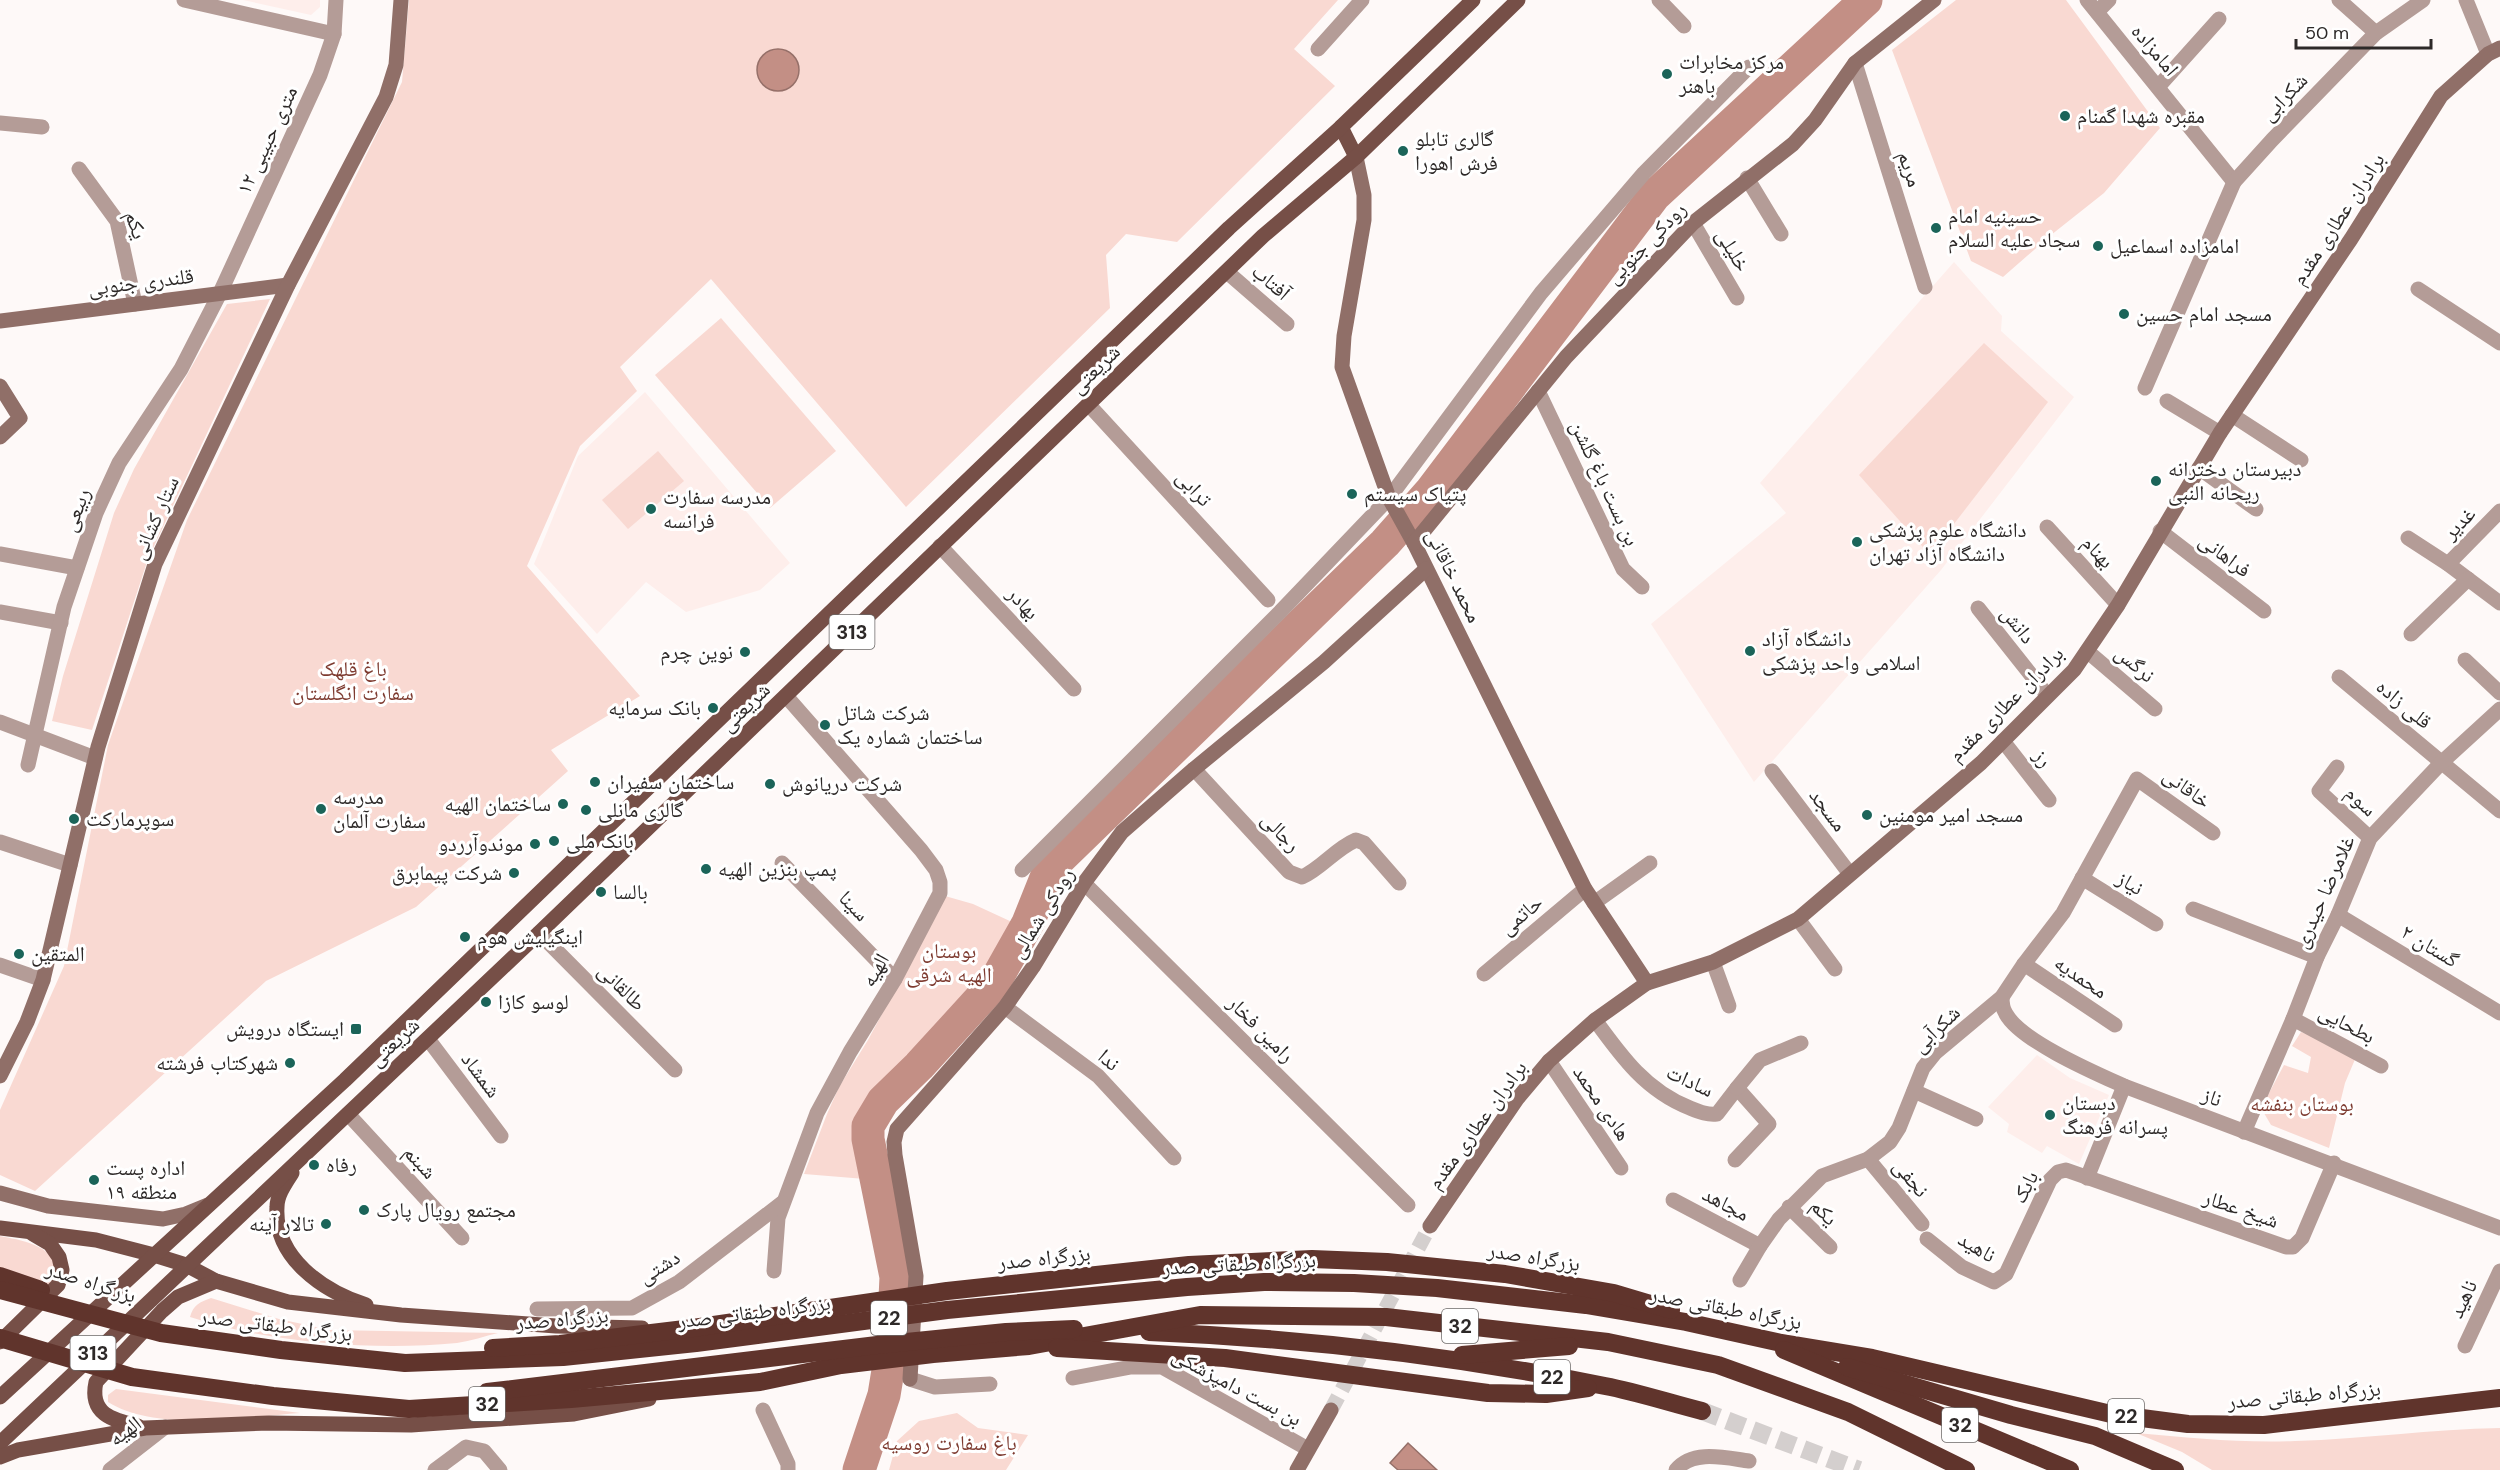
<svg xmlns="http://www.w3.org/2000/svg" width="2500" height="1470" font-family="'DM Sans','Noto Naskh Arabic',sans-serif">
	<rect width="100%" height="100%" fill="#fef9f8"/>
	<g fill="#feeeeb">
		<polygon points="243,0 320,0 320,7 311,15"/>
		<polygon points="1954,262 2002,316 2001,331 2074,397 1941,570 1754,782 1651,624 1786,513 1760,483"/>
		<polygon points="645,392 790,563 760,590 686,612 646,582 597,634 534,564 578,456"/>
		<polygon points="2037,1055 2070,1078 2109,1095 2079,1164 2047,1146 2042,1153 2007,1132 2009,1124 1988,1107"/>
	</g>
	<g fill="#f9d9d2">
		<polygon points="409,0 1338,0 1294,49 1335,86 1177,242 1126,234 1106,255 1110,308 906,507 711,279 620,367 637,391 580,446 527,566 640,696 551,750 568,771 416,907 266,981 35,1191 0,1175 0,1110 64,966 108,745 187,520 402,82"/>
		<polygon points="1956,0 2066,0 2160,128 2104,193 2051,235 2003,277 1971,261 1892,50"/>
		<polygon points="270,299 148,559 92,730 52,721 63,676 114,513 134,469 227,304"/>
		<polygon points="721,318 836,451 770,508 655,375"/>
		<polygon points="1984,343 2048,402 1930,555 1859,475"/>
		<polygon points="658,451 684,481 628,529 602,500"/>
		<path d="M945 896 973 904 1012 922C993 955 977 991 951 1020 933 1041 858 1099 856 1124 855 1138 863 1164 865 1179L804 1174 827 1114 839 1087 868 1040Z"/>
		<polygon points="2301,1032 2324,1040 2356,1057 2345,1083 2329,1148 2271,1125 2261,1108 2284,1065 2308,1073 2311,1057 2292,1046"/>
		<path d="M0 1236C19 1240 58 1245 55 1273 54 1278 50 1285 48 1291L0 1274Z"/>
		<path d="M211 1298 279 1319 330 1330 498 1333C485 1336 471 1341 457 1343 374 1351 269 1343 190 1317 193 1305 200 1302 211 1298Z"/>
		<path d="M116 1389 300 1413C245 1417 155 1432 108 1402V1395Z"/>
		<polygon points="957,1413 978,1428 1028,1435 1006,1470 889,1470 897,1441 919,1421"/>
		<path d="M2500 1428V1470H2212L2182 1452 2136 1433C2190 1438 2242 1443 2295 1441 2364 1439 2432 1429 2500 1428Z"/>
	</g>
	<g fill="#c38f85" stroke="#967069" stroke-width="1.5">
		<circle cx="778" cy="70" r="21"/>
		<polygon points="1408,1443 1437,1470 1398,1470 1390,1463"/>
	</g>
	<g fill="none" stroke-linecap="round" stroke-linejoin="round">
		<polyline stroke="#c38f85" stroke-width="33" points="859,1470 884,1395 893,1340 896,1277 868,1139 868,1126 883,1101 919,1066 993,985 1028,923 1050,868 1385,543 1431,491 1654,196 1866,0"/>
		<polyline stroke="#d4cfce" stroke-width="15" stroke-dasharray="15 8" stroke-linecap="butt" points="1331,1410 1430,1226"/>
		<polyline stroke="#d4cfce" stroke-width="18" stroke-dasharray="18 9" stroke-linecap="butt" points="1702,1411 1859,1470"/>
		<g stroke="#b49c97" stroke-width="15">
			<polyline points="184,0 334,34"/>
			<polyline points="1659,0 1684,26"/>
			<polyline points="2087,0 2234,182"/>
			<polyline points="2339,0 2376,33"/>
			<polyline points="2466,0 2488,54"/>
			<polyline points="2097,12 2109,0"/>
			<polyline points="1318,49 1362,0"/>
			<polyline points="1855,63 1925,287"/>
			<polyline points="2158,87 2219,19"/>
			<polyline points="0,123 42,127"/>
			<polyline points="79,169 117,221 135,304"/>
			<polyline points="1747,178 1781,234"/>
			<polyline points="1693,223 1737,298"/>
			<polyline points="1227,272 1287,324"/>
			<polyline points="2418,289 2500,343"/>
			<polyline points="2145,388 2234,182 2272,140 2376,33 2423,0"/>
			<polyline points="1538,391 1623,569 1642,587"/>
			<polyline points="2167,401 2220,433"/>
			<polyline points="1089,405 1268,600"/>
			<polyline points="2232,415 2301,460"/>
			<polyline points="2199,468 2256,509"/>
			<polyline points="2047,527 2118,605"/>
			<polyline points="2160,531 2264,611"/>
			<polyline points="2408,538 2448,564 2500,603"/>
			<polyline points="940,546 1074,689"/>
			<polyline points="0,554 77,568"/>
			<polyline points="2448,564 2500,511"/>
			<polyline points="1978,608 2047,695"/>
			<polyline points="0,612 61,623"/>
			<polyline points="2411,634 2468,579"/>
			<polyline points="2087,651 2155,709"/>
			<polyline points="2465,660 2500,693"/>
			<polyline points="2339,677 2500,811"/>
			<polyline points="0,722 95,758"/>
			<polyline points="2003,741 2049,800"/>
			<polyline points="28,765 64,607 96,513 119,463 181,369 220,293 320,75 334,34 336,0"/>
			<polyline points="2337,767 2319,791 2370,838"/>
			<path d="M1194 769 1289 872 1302 877C1322 868 1335 849 1356 840L1364 843 1399 883"/>
			<polyline points="1772,771 1850,874"/>
			<polyline points="0,842 70,865"/>
			<polyline points="782,863 895,979"/>
			<polyline points="1022,870 1280,612 1389,498 1541,293 1644,173 1749,67"/>
			<polyline points="2082,878 2156,924"/>
			<polyline points="1084,883 1408,1205"/>
			<polyline points="1594,903 1650,863"/>
			<polyline points="2193,909 2317,957"/>
			<polyline points="2338,915 2500,1013"/>
			<polyline points="1798,919 1835,969"/>
			<polyline points="539,933 675,1070"/>
			<polyline points="1713,962 1729,1006"/>
			<polyline points="2024,964 2115,1025"/>
			<polyline points="0,965 43,980"/>
			<polyline points="1484,974 1585,889"/>
			<path d="M2002 997C2002 1003 2002 1008 2006 1014 2021 1041 2095 1073 2124 1086L2500 1228"/>
			<polyline points="1005,1007 1098,1076 1174,1158"/>
			<polyline points="2293,1019 2381,1066"/>
			<path d="M1595 1020C1621 1056 1646 1091 1690 1108 1700 1112 1707 1115 1717 1114L1737 1088 1769 1124 1735 1160"/>
			<polyline points="428,1039 501,1136"/>
			<polyline points="1549,1061 1621,1168"/>
			<polyline points="1737,1088 1760,1060 1801,1043"/>
			<polyline points="1914,1091 1976,1119"/>
			<polyline points="348,1114 462,1238"/>
			<polyline points="2244,1132 2293,1019 2317,957 2338,915 2370,838 2441,763 2500,709"/>
			<polyline points="1868,1159 1922,1224"/>
			<polyline points="2087,1178 2124,1086"/>
			<polyline points="1673,1200 1760,1246"/>
			<polyline points="1789,1207 1830,1247"/>
			<polyline points="1927,1239 1962,1267 1994,1282 2006,1274 2050,1180 2058,1172 2066,1170 2286,1247 2293,1247 2302,1238 2334,1163"/>
			<polyline points="774,1271 778,1218 817,1113 850,1052 895,979 940,893 940,882 936,870 921,850 786,696"/>
			<polyline points="1740,1280 1760,1246 1779,1219 1822,1176 1868,1159 1890,1142 1899,1128 1923,1068 1935,1053 2002,997 2024,964 2063,913 2137,779 2213,833"/>
			<polyline points="537,1309 632,1308 679,1282 782,1203"/>
			<polyline points="2465,1346 2500,1271"/>
			<polyline points="1073,1378 1131,1367 1162,1367 1308,1449"/>
			<polyline points="910,1379 935,1387 990,1384"/>
			<polyline points="763,1410 788,1464 788,1470"/>
			<polyline points="110,1470 165,1427"/>
			<polyline points="435,1470 466,1447 484,1451 500,1470"/>
			<path d="M1676 1470C1693 1449 1726 1458 1749 1461"/>
		</g>
		<g stroke="#906f68" stroke-width="15">
			<polyline points="1356,157 1364,195 1364,220 1344,336 1342,367 1389,498 1414,543 1585,889 1647,983"/>
			<polyline points="0,321 288,285"/>
			<polyline points="0,386 20,418 0,437"/>
			<polyline points="1414,543 1566,357 1693,223 1793,144 1815,120 1855,63 1934,0"/>
			<polyline points="0,1076 27,1022 43,980 98,747 155,564 288,285 386,97 396,65 401,0"/>
			<polyline points="0,1193 48,1206 163,1219 186,1214 208,1205"/>
			<polyline points="1430,1226 1517,1099 1549,1061 1595,1020 1647,983 1713,962 1798,919 1981,763 2074,670 2118,605 2220,433 2351,239 2441,96 2488,54 2500,48"/>
			<polyline points="910,1379 916,1276 895,1155 894,1142 897,1129 1005,1007 1033,967 1084,883 1122,832 1194,769 1324,662 1426,569"/>
			<polyline points="1297,1470 1331,1410"/>
		</g>
		<g stroke="#764f47" stroke-width="15">
			<polyline points="1341,127 1356,157"/>
			<path d="M292 1173C285 1184 277 1195 277 1207 274 1258 323 1291 366 1305"/>
			<polyline points="0,1228 96,1240 154,1255 186,1265 216,1281 288,1302 401,1315 556,1326 642,1328"/>
			<polyline points="0,1342 58,1285 62,1270 59,1257 50,1244 33,1234"/>
			<polyline points="0,1397 345,1080 1229,228 1341,127 1473,0"/>
			<path d="M138 1426C112 1420 89 1414 96 1382L162 1311 178 1297 216 1281"/>
			<polyline points="0,1443 539,933 1263,236 1356,157 1518,0"/>
			<polyline points="0,1457 18,1450 145,1428 269,1423 411,1425 574,1414 649,1399"/>
		</g>
		<g stroke="#60342c" stroke-width="18">
			<polyline points="0,1276 41,1290"/>
			<polyline points="0,1290 161,1333 281,1350 405,1363 563,1357 696,1343 947,1310 1187,1287 1264,1282 1354,1283 1437,1288 1586,1305 1686,1322 1781,1343 1872,1358 2111,1414 2188,1424 2264,1425 2500,1398"/>
			<path d="M1149 1332C1302 1338 1455 1356 1605 1386 1637 1392 1670 1403 1702 1411"/>
			<polyline points="0,1338 132,1377 273,1396 409,1409 571,1399 760,1382 841,1365 933,1354 1029,1346 1200,1315 1386,1317 1608,1342 1718,1365 1848,1412 1966,1470"/>
			<polyline points="493,1348 560,1344 693,1328 947,1291 1189,1265 1312,1259 1387,1262 1505,1274 1614,1293 1671,1310"/>
			<polyline points="1057,1348 1225,1358 1488,1393 1546,1394 1588,1388"/>
			<polyline points="1784,1350 2070,1470"/>
			<polyline points="1462,1355 1569,1346"/>
			<polyline points="1847,1367 2011,1415 2095,1436 2175,1470"/>
			<polyline points="487,1392 877,1345 1006,1332 1074,1329"/>
		</g>
	</g>
	<g fill="#1b6459" stroke="#fff" stroke-width="2">
		<circle cx="1667" cy="74" r="6"/>
		<circle cx="2065" cy="116" r="6"/>
		<circle cx="1403" cy="151" r="6"/>
		<circle cx="1936" cy="228" r="6"/>
		<circle cx="2098" cy="246" r="6"/>
		<circle cx="2124" cy="314" r="6"/>
		<circle cx="2156" cy="481" r="6"/>
		<circle cx="1352" cy="494" r="6"/>
		<circle cx="651" cy="509" r="6"/>
		<circle cx="1857" cy="542" r="6"/>
		<circle cx="1750" cy="651" r="6"/>
		<circle cx="745" cy="652" r="6"/>
		<circle cx="713" cy="708" r="6"/>
		<circle cx="825" cy="725" r="6"/>
		<circle cx="595" cy="782" r="6"/>
		<circle cx="770" cy="784" r="6"/>
		<circle cx="563" cy="804" r="6"/>
		<circle cx="321" cy="809" r="6"/>
		<circle cx="586" cy="810" r="6"/>
		<circle cx="1867" cy="815" r="6"/>
		<circle cx="74" cy="819" r="6"/>
		<circle cx="554" cy="841" r="6"/>
		<circle cx="535" cy="844" r="6"/>
		<circle cx="706" cy="869" r="6"/>
		<circle cx="514" cy="873" r="6"/>
		<circle cx="601" cy="892" r="6"/>
		<circle cx="465" cy="937" r="6"/>
		<circle cx="19" cy="954" r="6"/>
		<circle cx="486" cy="1002" r="6"/>
		<rect x="350" y="1023" width="12" height="12" rx="3"/>
		<circle cx="290" cy="1063" r="6"/>
		<circle cx="2050" cy="1115" r="6"/>
		<circle cx="314" cy="1165" r="6"/>
		<circle cx="94" cy="1180" r="6"/>
		<circle cx="364" cy="1210" r="6"/>
		<circle cx="326" cy="1224" r="6"/>
	</g>
	<g text-anchor="middle" stroke-width="6" stroke-linejoin="round" paint-order="stroke">
		<g fill="#fff" stroke="#6c6968" stroke-width="1.5">
			<rect x="829.5" y="615" width="45" height="34" rx="4.5"/>
			<rect x="871" y="1301" width="36" height="34" rx="4.5"/>
			<rect x="1442" y="1309" width="36" height="34" rx="4.5"/>
			<rect x="70.5" y="1336" width="45" height="34" rx="4.5"/>
			<rect x="1534" y="1360" width="36" height="34" rx="4.5"/>
			<rect x="469" y="1387" width="36" height="34" rx="4.5"/>
			<rect x="2108" y="1399" width="36" height="34" rx="4.5"/>
			<rect x="1942" y="1408" width="36" height="34" rx="4.5"/>
		</g>
		<g font-size="20" font-weight="bold" fill="#2d2928">
			<text x="852" y="639">313</text>
			<text x="889" y="1325">22</text>
			<text x="1460" y="1333">32</text>
			<text x="93" y="1360">313</text>
			<text x="1552" y="1384">22</text>
			<text x="487" y="1411">32</text>
			<text x="2126" y="1423">22</text>
			<text x="1960" y="1432">32</text>
		</g>
		<g font-size="21" fill="#2d2928" stroke="#fff">
			<text transform="translate(2155 50) rotate(50)" y="7">امامزاده</text>
			<text transform="translate(2284 97) rotate(-46)" y="7">شکرابی</text>
			<text transform="translate(267 140) rotate(-65)" y="7">۱۲ متری حبیبی</text>
			<text transform="translate(1910 169) rotate(72)" y="7">مریم</text>
			<text transform="translate(2338 219) rotate(-57)" y="7">برادران عطاری مقدم</text>
			<text transform="translate(136 225) rotate(71)" y="7">یکم</text>
			<text transform="translate(1646 243) rotate(-46)" y="7">رودکی جنوبی</text>
			<text transform="translate(1733 250) rotate(59)" y="7">خلیلی</text>
			<text transform="translate(141 282) rotate(-7)" y="7">قلندری جنوبی</text>
			<text transform="translate(1271 282) rotate(41)" y="7">آفتاب</text>
			<text transform="translate(1095 369) rotate(-44)" y="7">شریعتی</text>
			<text transform="translate(1605 483) rotate(65)" y="7">بن بست باغ گلشن</text>
			<text transform="translate(1194 488) rotate(47)" y="7">ترابی</text>
			<text transform="translate(76 510) rotate(-69)" y="7">ربیعی</text>
			<text transform="translate(155 518) rotate(-66)" y="7">ستار کشانی</text>
			<text transform="translate(2459 523) rotate(-45)" y="7">غدیر</text>
			<text transform="translate(2098 552) rotate(47)" y="7">بهنام</text>
			<text transform="translate(2225 555) rotate(37)" y="7">فراهانی</text>
			<text transform="translate(1454 576) rotate(64)" y="7">محمد خاقانی</text>
			<text transform="translate(1023 603) rotate(47)" y="7">بهادر</text>
			<text transform="translate(2018 625) rotate(52)" y="7">دانش</text>
			<text transform="translate(2135 664) rotate(40)" y="7">نرگس</text>
			<text transform="translate(2006 704) rotate(-45)" y="7">برادران عطاری مقدم</text>
			<text transform="translate(2404 704) rotate(40)" y="7">قلی زاده</text>
			<text transform="translate(745 707) rotate(-44)" y="7">شریعتی</text>
			<text transform="translate(2043 758) rotate(53)" y="7">رز</text>
			<text transform="translate(2187 788) rotate(36)" y="7">خاقانی</text>
			<text transform="translate(2361 801) rotate(43)" y="7">سوم</text>
			<text transform="translate(1828 810) rotate(53)" y="7">مسجد</text>
			<text transform="translate(1281 832) rotate(47)" y="7">رجالی</text>
			<text transform="translate(2130 883) rotate(31)" y="7">نیاز</text>
			<text transform="translate(2324 892) rotate(-66)" y="7">غلامرضا حیدری</text>
			<text transform="translate(854 906) rotate(46)" y="7">سینا</text>
			<text transform="translate(1042 913) rotate(-58)" y="7">رودکی شمالی</text>
			<text transform="translate(1521 915) rotate(-40)" y="7">حاتمی</text>
			<text transform="translate(2430 946) rotate(31)" y="7">گستان ۲</text>
			<text transform="translate(875 970) rotate(-60)" y="7">الهیه</text>
			<text transform="translate(2081 977) rotate(34)" y="7">محمدیه</text>
			<text transform="translate(622 987) rotate(45)" y="7">طالقانی</text>
			<text transform="translate(2347 1024) rotate(28)" y="7">بطحایی</text>
			<text transform="translate(1261 1029) rotate(45)" y="7">رامین فخار</text>
			<text transform="translate(1936 1029) rotate(-44)" y="7">شکرآبی</text>
			<text transform="translate(394 1042) rotate(-43)" y="7">شریعتی</text>
			<text transform="translate(1109 1060) rotate(41)" y="7">ندا</text>
			<text transform="translate(481 1075) rotate(53)" y="7">شمشاد</text>
			<text transform="translate(1690 1081) rotate(25)" y="7">سادات</text>
			<text transform="translate(2212 1097) rotate(21)" y="7">ناز</text>
			<text transform="translate(1602 1103) rotate(56)" y="7">هادی محمد</text>
			<text transform="translate(1477 1125) rotate(-54)" y="7">برادران عطاری مقدم</text>
			<text transform="translate(420 1162) rotate(47)" y="7">شبنم</text>
			<text transform="translate(1911 1178) rotate(50)" y="7">نجفی</text>
			<text transform="translate(2025 1187) rotate(-62)" y="7">بابک</text>
			<text transform="translate(1726 1204) rotate(28)" y="7">مجاهد</text>
			<text transform="translate(2241 1209) rotate(19)" y="7">شیخ عطار</text>
			<text transform="translate(1824 1212) rotate(44)" y="7">یکم</text>
			<text transform="translate(1977 1247) rotate(31)" y="7">ناهید</text>
			<text transform="translate(1534 1257) rotate(9)" y="7">بزرگراه صدر</text>
			<text transform="translate(1044 1258) rotate(-6)" y="7">بزرگراه صدر</text>
			<text transform="translate(1239 1264) rotate(-3)" y="7">بزرگراه طبقاتی صدر</text>
			<text transform="translate(659 1267) rotate(-32)" y="7">دشتی</text>
			<text transform="translate(91 1282) rotate(18)" y="7">بزرگراه صدر</text>
			<text transform="translate(2463 1299) rotate(-65)" y="7">ناهید</text>
			<text transform="translate(1726 1308) rotate(11)" y="7">بزرگراه طبقاتی صدر</text>
			<text transform="translate(754 1312) rotate(-7)" y="7">بزرگراه طبقاتی صدر</text>
			<text transform="translate(562 1319) rotate(-5)" y="7">بزرگراه صدر</text>
			<text transform="translate(276 1325) rotate(7)" y="7">بزرگراه طبقاتی صدر</text>
			<text transform="translate(1237 1387) rotate(28)" y="7">بن بست دامپزشکی</text>
			<text transform="translate(2304 1395) rotate(-5)" y="7">بزرگراه طبقاتی صدر</text>
			<text transform="translate(125 1431) rotate(-37)" y="7">الهیه</text>
		</g>
		<g font-size="21" fill="#2d2928" stroke="#fff" text-anchor="start">
			<text x="1679" y="69">مرکز مخابرات<tspan x="1679" dy="24">باهنر</tspan></text>
			<text x="2077" y="123">مقبره شهدا گمنام</text>
			<text x="1415" y="146">گالری تابلو<tspan x="1415" dy="24">فرش اهورا</tspan></text>
			<text x="1948" y="223">حسینیه امام<tspan x="1948" dy="24">سجاد علیه السلام</tspan></text>
			<text x="2110" y="253">امامزاده اسماعیل</text>
			<text x="2136" y="321">مسجد امام حسین</text>
			<text x="2168" y="476">دبیرستان دخترانه<tspan x="2168" dy="24">ریحانه النبی</tspan></text>
			<text x="1364" y="501">پتیاک سیستم</text>
			<text x="663" y="504">مدرسه سفارت<tspan x="663" dy="24">فرانسه</tspan></text>
			<text x="1869" y="537">دانشگاه علوم پزشکی<tspan x="1869" dy="24">دانشگاه آزاد تهران</tspan></text>
			<text x="1762" y="646">دانشگاه آزاد<tspan x="1762" dy="24">اسلامی واحد پزشکی</tspan></text>
			<text x="733" y="659" text-anchor="end">نوین چرم</text>
			<text x="701" y="715" text-anchor="end">بانک سرمایه</text>
			<text x="837" y="720">شرکت شاتل<tspan x="837" dy="24">ساختمان شماره یک</tspan></text>
			<text x="607" y="789">ساختمان سفیران</text>
			<text x="782" y="791">شرکت دریانوش</text>
			<text x="333" y="804">مدرسه<tspan x="333" dy="24">سفارت آلمان</tspan></text>
			<text x="551" y="811" text-anchor="end">ساختمان الهیه</text>
			<text x="598" y="817">گالری مانلی</text>
			<text x="1879" y="822">مسجد امیر مومنین</text>
			<text x="86" y="826">سوپرمارکت</text>
			<text x="566" y="848">بانک ملی</text>
			<text x="523" y="851" text-anchor="end">موندوآرردو</text>
			<text x="718" y="876">پمپ بنزین الهیه</text>
			<text x="502" y="880" text-anchor="end">شرکت پیمابرق</text>
			<text x="613" y="899">بالسا</text>
			<text x="477" y="944">اینگیلیش هوم</text>
			<text x="31" y="961">المتقین</text>
			<text x="498" y="1009">لوسو کازا</text>
			<text x="344" y="1036" text-anchor="end">ایستگاه درویش</text>
			<text x="278" y="1070" text-anchor="end">شهرکتاب فرشته</text>
			<text x="2062" y="1110">دبستان<tspan x="2062" dy="24">پسرانه فرهنگ</tspan></text>
			<text x="326" y="1172">رفاه</text>
			<text x="106" y="1175">اداره پست<tspan x="106" dy="24">منطقه ۱۹</tspan></text>
			<text x="376" y="1217">مجتمع رویال پارک</text>
			<text x="314" y="1231" text-anchor="end">تالار آینه</text>
		</g>
		<g font-size="21" fill="#7e3b30" stroke="#fff">
			<text x="353" y="676">باغ قلهک<tspan x="353" dy="24">سفارت انگلستان</tspan></text>
			<text x="949" y="958">بوستان<tspan x="949" dy="24">الهیه شرقی</tspan></text>
			<text x="2302" y="1111">بوستان بنفشه</text>
			<text x="949" y="1450">باغ سفارت روسیه</text>
		</g>
	</g>
	<path d="M2296 39v9h135v-9" fill="none" stroke="#2d2928" stroke-width="3"/>
	<text x="2305" y="39" font-size="18" fill="#2d2928" stroke="#ffffff" stroke-width="4.5" paint-order="stroke">50 m</text>
</svg>
